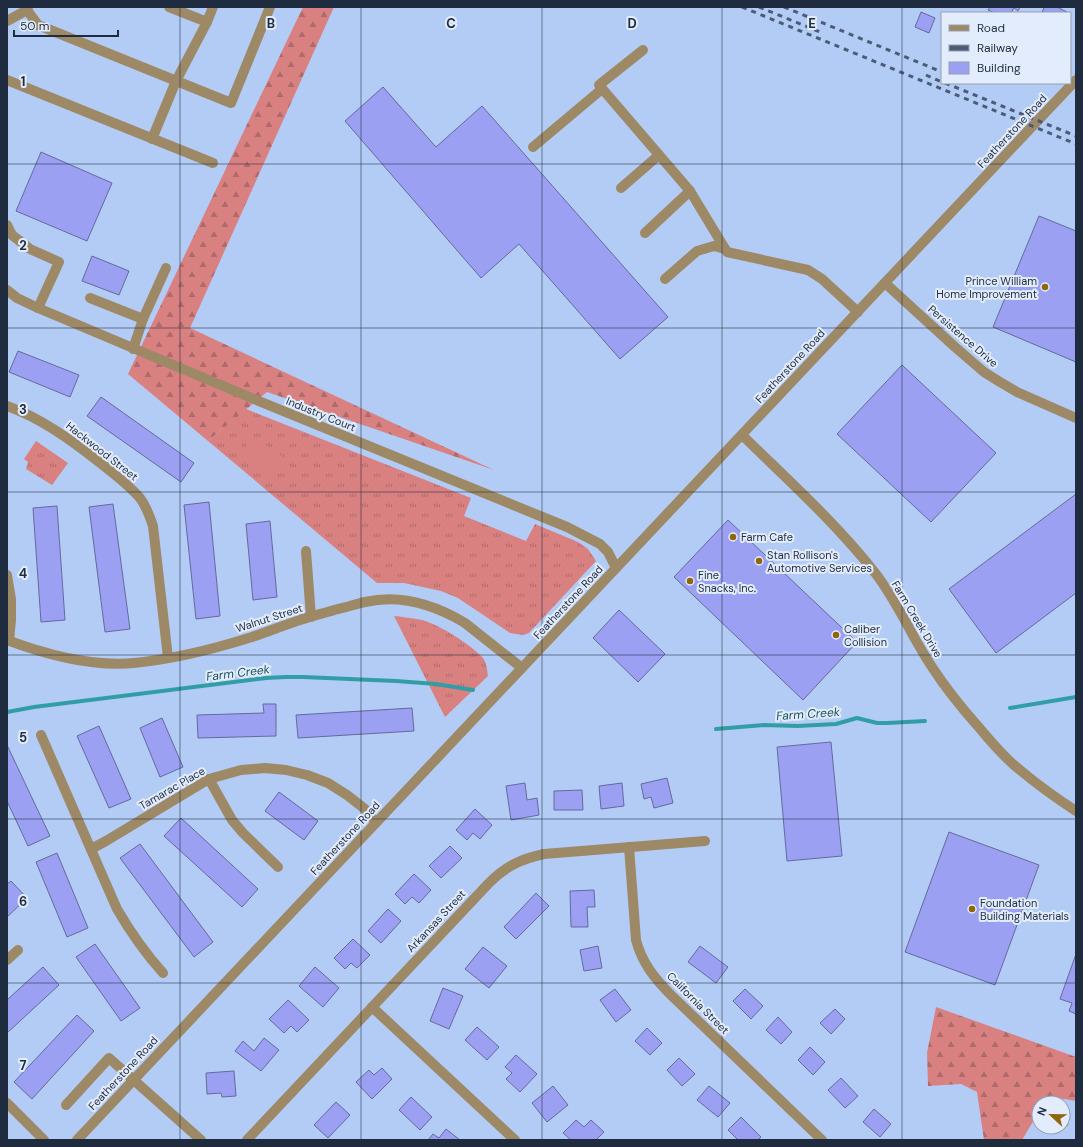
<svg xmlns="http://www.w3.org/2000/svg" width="1083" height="1147" font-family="'DM Sans',sans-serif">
	<defs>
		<pattern id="grass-tufts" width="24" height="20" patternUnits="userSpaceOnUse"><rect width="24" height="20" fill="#d98181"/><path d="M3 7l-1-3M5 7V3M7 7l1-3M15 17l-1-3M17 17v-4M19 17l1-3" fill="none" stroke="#af6a6b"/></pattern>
		<pattern id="forest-firs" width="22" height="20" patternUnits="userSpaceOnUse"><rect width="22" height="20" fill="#d98181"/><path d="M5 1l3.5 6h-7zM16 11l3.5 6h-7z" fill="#af6a6b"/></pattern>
	</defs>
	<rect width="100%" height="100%" fill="#b3ccf6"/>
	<g fill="url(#grass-tufts)">
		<polygon points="246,409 471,498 464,516 526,541 535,524 578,542 588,549 596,561 529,633 523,635 510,633 458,598 441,591 404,583 377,583 208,441"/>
		<polygon points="36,441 68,463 52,485 26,469 28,462 24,459"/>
		<path d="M394 616C403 617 413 618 422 620 440 625 470 644 483 658 487 664 487 670 488 676L445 717Z"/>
	</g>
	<g fill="url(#forest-firs)">
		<polygon points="303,7 334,7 190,328 494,470 267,392 208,441 128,374"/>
		<polygon points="936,1007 1076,1057 1076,1101 1058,1098 1053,1103 1039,1103 1039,1116 1034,1120 1022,1140 984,1140 977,1092 961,1084 928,1086 927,1053"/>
	</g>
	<polygon fill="#d98181" points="253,436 287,460 273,480 239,456"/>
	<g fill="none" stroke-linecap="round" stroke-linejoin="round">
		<g stroke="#309ea4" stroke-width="4">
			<polyline points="1010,708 1076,697"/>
			<polyline points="7,712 34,707 266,678 286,677 303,677 396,681 436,684 473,690"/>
			<polyline points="716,729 764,725 798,726 836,724 857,718 877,723 887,723 925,721"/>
		</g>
	</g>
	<g fill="#9ba0f3" stroke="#65699c">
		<polygon points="990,7 1020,7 1018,11 1014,8 1011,13 995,13 988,10"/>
		<polygon points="1044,7 1057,7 1067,12 1067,13 1042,13"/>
		<polygon points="921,12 935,18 929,33 915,27"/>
		<polygon points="383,87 436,147 482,106 668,317 620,359 519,244 481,278 345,121"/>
		<polygon points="41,152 112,183 87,241 16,211"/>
		<polygon points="1039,216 1076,231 1076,362 993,327"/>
		<polygon points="92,256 129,271 119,295 82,281"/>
		<polygon points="18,351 79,375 70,397 9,372"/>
		<polygon points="902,365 996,453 931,522 837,434"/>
		<polygon points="101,397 194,463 181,482 87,416"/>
		<polygon points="1076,494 1076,593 996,653 949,589"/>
		<polygon points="209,502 220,616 196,619 184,505"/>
		<polygon points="113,504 130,629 105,632 89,507"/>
		<polygon points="57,506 65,620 41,622 33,508"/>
		<polygon points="728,520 857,642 803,700 674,577"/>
		<polygon points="270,521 277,597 253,600 246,524"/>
		<polygon points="619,610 665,654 638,682 593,638"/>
		<polygon points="263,704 276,704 276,736 198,738 197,715 264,713"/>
		<polygon points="412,708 414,731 298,738 296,715"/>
		<polygon points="162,718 183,767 160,777 140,728"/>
		<polygon points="99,726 131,799 109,808 77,736"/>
		<polygon points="831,742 842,856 787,861 777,747"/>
		<polygon points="7,745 50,836 28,846 7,801"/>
		<polygon points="667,778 673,803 654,808 651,797 644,799 641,784"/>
		<polygon points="525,783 527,800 537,798 539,815 511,820 506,786"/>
		<polygon points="622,783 624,806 601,809 599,786"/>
		<polygon points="582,790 583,810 554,810 554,791"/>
		<polygon points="279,792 318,821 304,840 265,811"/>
		<polygon points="475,809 492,825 480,839 473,833 467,840 456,830"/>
		<polygon points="181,818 258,889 242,907 164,836"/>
		<polygon points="949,832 1039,865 995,985 905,952"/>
		<polygon points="140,844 213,942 194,957 120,858"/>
		<polygon points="450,846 462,858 441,878 429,866"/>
		<polygon points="57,853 88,928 67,937 36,862"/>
		<polygon points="414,874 431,890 419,903 412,897 405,904 395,894"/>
		<polygon points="11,881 27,898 7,917 7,884"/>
		<polygon points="594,890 595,907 587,907 588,927 571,927 570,891"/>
		<polygon points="536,893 549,906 516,939 504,927"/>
		<polygon points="388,909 401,921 381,943 368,931"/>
		<polygon points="353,939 370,955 357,968 351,963 345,969 334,958"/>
		<polygon points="95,944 140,1008 121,1021 76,957"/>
		<polygon points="598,946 602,968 584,971 580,950"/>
		<polygon points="700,946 728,967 716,983 688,962"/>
		<polygon points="483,947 507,966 489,988 465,969"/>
		<polygon points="1076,954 1076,1014 1069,1011 1072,1003 1060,999"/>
		<polygon points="43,967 59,985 7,1033 7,1000"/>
		<polygon points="315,967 339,988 323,1007 299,986"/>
		<polygon points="443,988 463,996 449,1029 430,1021"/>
		<polygon points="615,989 631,1010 616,1022 600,1000"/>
		<polygon points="745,989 763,1006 751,1019 733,1001"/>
		<polygon points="288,1000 309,1020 297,1032 291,1026 284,1033 269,1019"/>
		<polygon points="835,1009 845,1019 831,1034 820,1023"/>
		<polygon points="77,1015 94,1031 32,1099 14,1082"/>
		<polygon points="778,1017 792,1032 781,1044 766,1030"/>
		<polygon points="477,1027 499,1047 487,1060 465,1040"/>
		<polygon points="647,1028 662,1043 650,1055 635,1041"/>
		<polygon points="264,1038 279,1050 261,1071 235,1051 243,1041 254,1051"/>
		<polygon points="810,1047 825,1062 813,1075 798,1060"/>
		<polygon points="516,1055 537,1074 520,1092 506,1079 512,1073 505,1067"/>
		<polygon points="679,1058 695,1074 682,1086 667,1070"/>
		<polygon points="382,1068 392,1079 372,1099 356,1082 369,1070 374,1075"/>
		<polygon points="234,1071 236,1096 222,1097 221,1093 207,1094 206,1073"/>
		<polygon points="841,1078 858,1096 845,1108 828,1090"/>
		<polygon points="553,1086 568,1105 547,1122 532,1103"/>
		<polygon points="709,1086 730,1103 718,1117 697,1100"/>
		<polygon points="411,1097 432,1117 420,1130 399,1110"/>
		<polygon points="336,1102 350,1115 328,1138 314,1125"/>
		<polygon points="874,1109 891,1124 880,1137 863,1122"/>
		<polygon points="1063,1113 1068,1125 1053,1132 1051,1127 1063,1127"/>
		<polygon points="741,1117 761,1137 758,1140 738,1140 728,1130"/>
		<polygon points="576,1120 584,1127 591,1120 604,1132 596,1140 571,1140 563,1133"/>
		<polygon points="446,1129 460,1140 428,1140 433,1134 439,1138"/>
	</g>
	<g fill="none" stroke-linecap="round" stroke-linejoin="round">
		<g stroke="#9e8967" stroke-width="10">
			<polyline points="169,7 207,22"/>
			<polyline points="27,10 38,25 231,103 270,7"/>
			<polyline points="7,21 27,10 28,7"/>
			<polyline points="643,50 599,85 690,191 727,252 808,270 822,279 858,312"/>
			<polyline points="7,80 213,163"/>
			<polyline points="152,139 176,81 207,22 213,7"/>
			<polyline points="533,147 602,89"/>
			<polyline points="621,188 659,155"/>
			<polyline points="7,225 12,235 30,249 59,262 38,308"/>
			<polyline points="645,233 690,191"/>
			<polyline points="665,279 697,251 714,246 725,249"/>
			<polyline points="885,283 955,347 984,372 1000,382 1017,392 1076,418"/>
			<polyline points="7,290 17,298 38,308 254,399 567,527 600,544 608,552 616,568"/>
			<polyline points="90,298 143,319 133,349"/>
			<polyline points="143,319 166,268"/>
			<path d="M7 406C41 418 71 440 99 462 113 473 128 484 140 498 146 506 150 517 153 526L168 658"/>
			<path d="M742 435C788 480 836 523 876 574 898 603 912 637 932 667 945 687 960 706 976 724 990 740 1003 757 1020 770 1038 785 1056 798 1076 811"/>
			<polyline points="306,551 311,617"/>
			<polyline points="7,575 11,599 11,620 9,641"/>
			<path d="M7 640C47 655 91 667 134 663 174 659 214 649 252 637 267 632 282 626 297 621 311 616 325 613 338 609 347 607 356 604 365 602 400 594 435 605 465 623L522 668"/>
			<path d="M41 735 117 909C131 933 145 953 163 973"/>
			<polyline points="209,779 232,820 243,833 278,867"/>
			<path d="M629 847 636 940C642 963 655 979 671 995L822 1140"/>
			<polyline points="91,849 106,841 209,779 241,770 265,768 286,770 307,775 328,783 347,795 365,809 376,823"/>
			<polyline points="7,960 18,950"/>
			<polyline points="372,1007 515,1140"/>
			<polyline points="7,1103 44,1140"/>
			<polyline points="66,1105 109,1058 201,1140"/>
			<polyline points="77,1140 1076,80"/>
			<path d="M247 1140 489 883C506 866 521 859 544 854L705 841"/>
		</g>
		<g stroke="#4c5c76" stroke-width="3" stroke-dasharray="5 5" stroke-linecap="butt">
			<polyline points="742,7 1076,144"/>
			<polyline points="759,7 820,32"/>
			<polyline points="784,7 942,72"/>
			<polyline points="926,75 942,82"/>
			<polyline points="945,83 1076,136"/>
		</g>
	</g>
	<path fill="none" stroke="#1f2b3f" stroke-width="1" stroke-opacity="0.55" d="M180 7V1140M361 7V1140M542 7V1140M722 7V1140M902 7V1140M7 164H1076M7 328H1076M7 492H1076M7 655H1076M7 819H1076M7 983H1076"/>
	<g fill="#8f660b" stroke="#e2ecfc" stroke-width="1.5">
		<circle cx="1045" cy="287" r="4"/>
		<circle cx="733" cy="537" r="4"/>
		<circle cx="759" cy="561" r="4"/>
		<circle cx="690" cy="581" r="4"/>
		<circle cx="836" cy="635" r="4"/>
		<circle cx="972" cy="909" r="4"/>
	</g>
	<g text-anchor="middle" stroke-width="4" stroke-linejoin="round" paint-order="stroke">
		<g font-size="11" fill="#1f2b3f" stroke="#e2ecfc">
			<text transform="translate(1012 131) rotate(-47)" y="4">Featherstone Road</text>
			<text transform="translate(963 336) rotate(41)" y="4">Persistence Drive</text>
			<text transform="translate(790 366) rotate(-47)" y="4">Featherstone Road</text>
			<text transform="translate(321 414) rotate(22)" y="4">Industry Court</text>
			<text transform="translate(102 451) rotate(38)" y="4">Hackwood Street</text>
			<text transform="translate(568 602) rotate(-47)" y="4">Featherstone Road</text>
			<text transform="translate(269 618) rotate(-18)" y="4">Walnut Street</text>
			<text transform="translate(917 619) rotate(59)" y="4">Farm Creek Drive</text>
			<text transform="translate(172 788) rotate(-30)" y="4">Tamarac Place</text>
			<text transform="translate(345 838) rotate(-47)" y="4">Featherstone Road</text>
			<text transform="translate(436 921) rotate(-47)" y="4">Arkansas Street</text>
			<text transform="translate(698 1003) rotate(45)" y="4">California Street</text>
			<text transform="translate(123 1073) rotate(-47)" y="4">Featherstone Road</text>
		</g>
		<g font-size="11" fill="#1f2b3f" stroke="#e2ecfc" text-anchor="start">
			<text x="1037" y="285" text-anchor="end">Prince William<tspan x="1037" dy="13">Home Improvement</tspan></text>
			<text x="741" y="541">Farm Cafe</text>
			<text x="767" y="559">Stan Rollison's<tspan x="767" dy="13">Automotive Services</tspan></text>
			<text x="698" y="579">Fine<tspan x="698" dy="13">Snacks, Inc.</tspan></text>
			<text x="844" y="633">Caliber<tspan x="844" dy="13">Collision</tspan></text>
			<text x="980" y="907">Foundation<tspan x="980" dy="13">Building Materials</tspan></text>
		</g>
		<g font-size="12" font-style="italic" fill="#175356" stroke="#e2ecfc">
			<text transform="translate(238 673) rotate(-7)" y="4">Farm Creek</text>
			<text transform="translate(808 714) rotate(-4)" y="4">Farm Creek</text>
		</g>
	</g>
	<g font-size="13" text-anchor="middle" font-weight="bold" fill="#1f2b3f" stroke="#e2ecfc" stroke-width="4" stroke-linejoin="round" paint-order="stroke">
		<text x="271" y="28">B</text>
		<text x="451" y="28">C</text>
		<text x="632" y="28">D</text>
		<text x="812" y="28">E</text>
		<text x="23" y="86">1</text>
		<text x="23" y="250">2</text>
		<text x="23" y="414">3</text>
		<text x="23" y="578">4</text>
		<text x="23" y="742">5</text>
		<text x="23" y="906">6</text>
		<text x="23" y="1070">7</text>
	</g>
	<rect width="1083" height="1147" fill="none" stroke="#1f2b3f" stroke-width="16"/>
	<rect x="941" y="12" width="130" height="72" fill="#e2ecfc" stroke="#949fb0"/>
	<rect x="949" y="25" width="20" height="6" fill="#9e8967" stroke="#949fb0"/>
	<text x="977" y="32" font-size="12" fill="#1f2b3f">Road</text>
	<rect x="949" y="45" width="20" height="6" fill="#4c5c76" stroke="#949fb0"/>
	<text x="977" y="52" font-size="12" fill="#1f2b3f">Railway</text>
	<rect x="949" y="62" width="20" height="12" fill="#9ba0f3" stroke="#949fb0"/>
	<text x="977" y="72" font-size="12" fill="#1f2b3f">Building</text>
	<g transform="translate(1051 1115) rotate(292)"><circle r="19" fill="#e2ecfc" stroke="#949fb0"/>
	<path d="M0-3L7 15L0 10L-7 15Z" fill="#8f660b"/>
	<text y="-6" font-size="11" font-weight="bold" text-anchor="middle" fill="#1f2b3f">N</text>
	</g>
	<path d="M14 30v6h104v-6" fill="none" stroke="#1f2b3f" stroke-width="2"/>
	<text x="20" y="30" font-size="12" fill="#1f2b3f" stroke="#e2ecfc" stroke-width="3" paint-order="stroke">50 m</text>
</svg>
